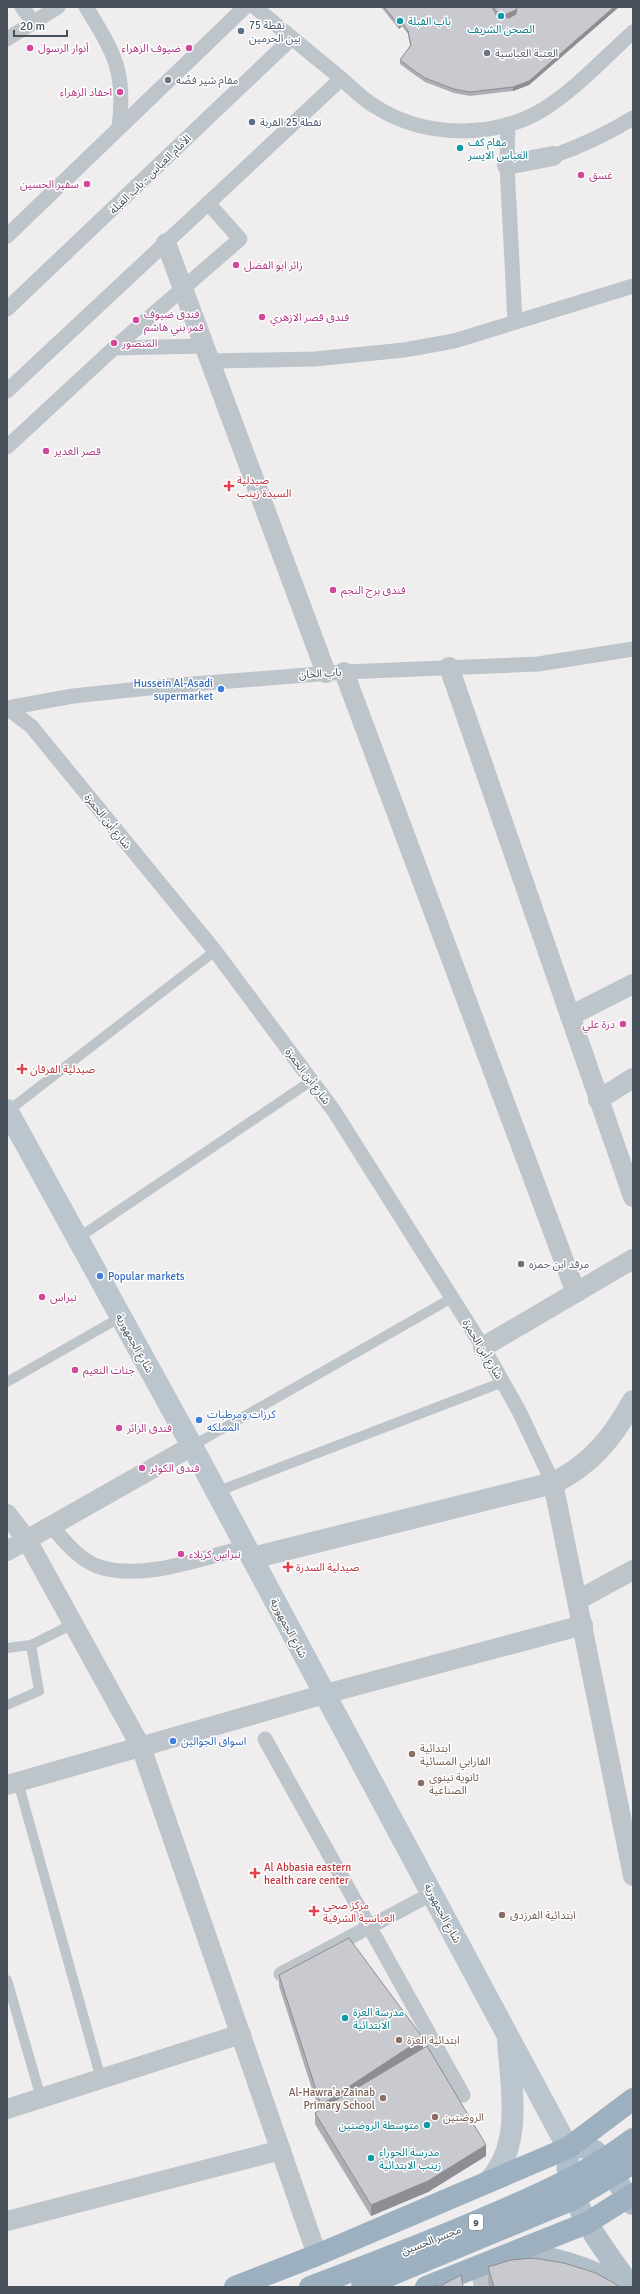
<svg xmlns="http://www.w3.org/2000/svg" width="640" height="2294" font-family="Signika,'Noto Sans Arabic',sans-serif">
	<rect width="100%" height="100%" fill="#f0edee"/>
	<g fill="none" stroke-linecap="round" stroke-linejoin="round">
		<g stroke="#bdc5cb" stroke-width="10">
			<polyline points="8,1111 215,951"/>
			<polyline points="78,1238 311,1081"/>
			<polyline points="7,1382 121,1317"/>
			<polyline points="192,1446 452,1298"/>
			<polyline points="216,1492 503,1382"/>
			<polyline points="7,1648 31,1645"/>
			<polyline points="7,1705 39,1691 31,1645 73,1624"/>
			<polyline points="18,1782 101,2079"/>
			<polyline points="7,1980 41,2098"/>
		</g>
		<g stroke="#bdc5cb" stroke-width="15">
			<polyline points="22,7 34,23"/>
			<path d="M86 7C115 54 126 72 119 128"/>
			<path d="M255 7C282 30 309 52 337 75 349 85 362 99 376 107 425 138 495 139 544 109 577 88 604 58 633 32"/>
			<polyline points="7,39 58,7"/>
			<polyline points="508,124 507,165 515,322"/>
			<path d="M553 156C581 146 607 134 633 118"/>
			<polyline points="7,236 245,7"/>
			<polyline points="7,309 292,38"/>
			<polyline points="114,348 205,346"/>
			<polyline points="210,361 315,359 404,350 454,341 633,286"/>
			<polyline points="7,391 341,79"/>
			<polyline points="7,447 114,348 240,239 208,203"/>
			<polyline points="7,708 31,726 215,951 334,1111 483,1347 519,1411 553,1483"/>
			<polyline points="7,708 73,696 168,686 344,672 538,664 633,649"/>
			<path d="M51 1526C64 1540 78 1559 97 1566 141 1582 202 1558 246 1547"/>
			<polyline points="265,1739 463,2095"/>
			<polyline points="281,1974 433,1893"/>
		</g>
		<g stroke="#bdc5cb" stroke-width="20">
			<polyline points="507,165 553,156"/>
			<polyline points="166,243 326,673"/>
			<polyline points="449,667 633,1197"/>
			<polyline points="344,672 576,1293"/>
			<polyline points="570,1016 633,984"/>
			<polyline points="598,1100 633,1078"/>
			<polyline points="483,1347 633,1259"/>
			<polyline points="553,1483 633,1876"/>
			<polyline points="7,1514 27,1540 141,1747 317,2255"/>
			<polyline points="7,1551 192,1446"/>
			<polyline points="578,1600 633,1570"/>
			<polyline points="7,1785 325,1694 583,1625"/>
			<polyline points="7,2109 241,2034"/>
			<polyline points="7,2221 281,2150"/>
			<polyline points="480,2266 484,2287"/>
		</g>
		<path stroke="#bdc5cb" stroke-width="22" d="M252 1558 553 1483C591 1465 613 1437 633 1401"/>
		<g stroke="#bbc5cd" stroke-width="22">
			<polyline points="7,1110 192,1446 568,2148"/>
			<path d="M488 2182C524 2146 511 2086 508 2041"/>
		</g>
		<g stroke="#b0bec9" stroke-width="22">
			<path d="M510 2254C550 2255 587 2266 622 2287"/>
			<path d="M631 2287C606 2251 576 2216 568 2173 567 2165 568 2156 568 2148L585 2147 595 2151 633 2204"/>
		</g>
		<g stroke="#9db0c0" stroke-width="22">
			<polyline points="235,2287 317,2255 568,2148 633,2099"/>
			<path d="M310 2287C371 2264 432 2241 491 2215 541 2194 590 2172 633 2139"/>
			<polyline points="362,2287 571,2200 633,2163"/>
			<polyline points="426,2287 587,2223 633,2194"/>
		</g>
	</g>
	<g fill="#adaeb3">
		<polygon points="381,7 619,7 529,85 513,91 470,96 454,93 425,82 412,73 400,64 400,60 410,46 408,34 402,26 399,29"/>
		<polygon points="279,1975 423,2048 486,2156 428,2192 371,2216 315,2124 315,2113 319,2111 279,1986"/>
		<polygon points="488,2267 619,2287 489,2287 488,2281"/>
	</g>
	<g fill="#8d8d92">
		<polygon points="517,7 516,18 504,22 504,15"/>
		<polygon points="614,7 619,7 529,85 513,91 513,87"/>
		<polygon points="402,22 402,26 399,29 399,25"/>
		<polygon points="423,2038 423,2049 321,2116 321,2105"/>
		<polygon points="486,2145 486,2156 428,2192 371,2216 371,2205"/>
	</g>
	<g fill="#c9cad0" stroke="#8d8d92">
		<polygon points="384,7 492,7 496,15 509,18 516,14 517,7 614,7 529,81 513,87 470,92 454,89 425,78 412,69 400,60 411,45 408,31 402,22 399,25"/>
		<polygon points="494,7 517,7 516,10 504,15 496,11"/>
		<polygon points="349,1938 423,2038 321,2105 279,1975"/>
		<polygon points="427,2046 486,2145 428,2181 371,2205 315,2113"/>
		<polygon points="533,2258 564,2263 596,2273 614,2283 619,2287 494,2287 488,2267 511,2260"/>
		<polygon points="461,2275 463,2287 443,2287 442,2285"/>
		<polygon points="436,2285 437,2287 431,2287"/>
	</g>
	<g fill="#0f9aa8" stroke="#fff" stroke-width="1.5">
		<circle cx="501" cy="16" r="4"/>
		<circle cx="400" cy="21" r="4"/>
		<circle cx="460" cy="148" r="4"/>
		<circle cx="345" cy="2018" r="4"/>
		<circle cx="427" cy="2125" r="4"/>
		<circle cx="371" cy="2158" r="4"/>
	</g>
	<g fill="#5c6f8a" stroke="#fff" stroke-width="1.5">
		<circle cx="241" cy="31" r="4"/>
		<circle cx="252" cy="122" r="4"/>
	</g>
	<g fill="#d1479c" stroke="#fff" stroke-width="1.5">
		<circle cx="30" cy="48" r="4"/>
		<circle cx="189" cy="48" r="4"/>
		<circle cx="120" cy="92" r="4"/>
		<circle cx="581" cy="175" r="4"/>
		<circle cx="87" cy="184" r="4"/>
		<circle cx="236" cy="265" r="4"/>
		<circle cx="262" cy="317" r="4"/>
		<circle cx="136" cy="320" r="4"/>
		<circle cx="114" cy="343" r="4"/>
		<circle cx="46" cy="451" r="4"/>
		<circle cx="333" cy="590" r="4"/>
		<circle cx="623" cy="1024" r="4"/>
		<circle cx="42" cy="1297" r="4"/>
		<circle cx="75" cy="1370" r="4"/>
		<circle cx="119" cy="1428" r="4"/>
		<circle cx="142" cy="1468" r="4"/>
		<circle cx="181" cy="1554" r="4"/>
	</g>
	<g fill="#6b7280" stroke="#fff" stroke-width="1.5">
		<circle cx="487" cy="53" r="4"/>
		<circle cx="168" cy="80" r="4"/>
		<circle cx="521" cy="1264" r="4"/>
	</g>
	<g fill="#e0444e" stroke="#fff" stroke-width="1.5">
		<path d="M227 480h4v4h4v4h-4v4h-4v-4h-4v-4h4z"/>
		<path d="M20 1063h4v4h4v4h-4v4h-4v-4h-4v-4h4z"/>
		<path d="M286 1561h4v4h4v4h-4v4h-4v-4h-4v-4h4z"/>
		<path d="M253 1867h4v4h4v4h-4v4h-4v-4h-4v-4h4z"/>
		<path d="M312 1905h4v4h4v4h-4v4h-4v-4h-4v-4h4z"/>
	</g>
	<g fill="#3f7fe0" stroke="#fff" stroke-width="1.5">
		<circle cx="221" cy="689" r="4"/>
		<circle cx="100" cy="1276" r="4"/>
		<circle cx="199" cy="1420" r="4"/>
		<circle cx="173" cy="1741" r="4"/>
	</g>
	<g fill="#8d6e63" stroke="#fff" stroke-width="1.5">
		<circle cx="412" cy="1754" r="4"/>
		<circle cx="421" cy="1783" r="4"/>
		<circle cx="502" cy="1915" r="4"/>
		<circle cx="399" cy="2040" r="4"/>
		<circle cx="383" cy="2098" r="4"/>
		<circle cx="435" cy="2117" r="4"/>
	</g>
	<g text-anchor="middle" stroke-width="3" stroke-linejoin="round" paint-order="stroke">
		<rect fill="#fff" stroke="#7f858b" stroke-width="1" x="469" y="2214" width="14" height="16" rx="3"/>
		<g font-size="10" font-weight="bold" fill="#485159">
			<text x="476" y="2226">9</text>
		</g>
		<g font-size="11" fill="#0d838f" stroke="#fff" text-anchor="start">
			<text x="408" y="25">باب القبلة</text>
			<text x="501" y="33" text-anchor="middle">الصحن الشريف</text>
			<text x="468" y="146">مقام كف<tspan x="468" dy="13">العباس الايسر</tspan></text>
			<text x="353" y="2016">مدرسة العزة<tspan x="353" dy="13">الابتدائية</tspan></text>
			<text x="419" y="2129" text-anchor="end">متوسطة الروضتين</text>
			<text x="379" y="2156">مدرسة الحوراء<tspan x="379" dy="13">زينب الابتدائية</tspan></text>
		</g>
		<g font-size="11" fill="#4e5e75" stroke="#fff" text-anchor="start">
			<text x="249" y="29">نقطة 75<tspan x="249" dy="13">بين الحرمين</tspan></text>
			<text x="260" y="126">نقطة 25 القربة</text>
		</g>
		<g font-size="11" fill="#b23c85" stroke="#fff" text-anchor="start">
			<text x="38" y="52">أنوار الرسول</text>
			<text x="181" y="52" text-anchor="end">ضيوف الزهراء</text>
			<text x="112" y="96" text-anchor="end">احفاد الزهراء</text>
			<text x="589" y="179">غسق</text>
			<text x="79" y="188" text-anchor="end">سفير الحسين</text>
			<text x="244" y="269">زائر ابو الفضل</text>
			<text x="144" y="318">فندق ضيوف<tspan x="144" dy="13">قمر بني هاشم</tspan></text>
			<text x="270" y="321">فندق قصر الازهري</text>
			<text x="122" y="347">المنصور</text>
			<text x="54" y="455">قصر الغدير</text>
			<text x="341" y="594">فندق برج النجم</text>
			<text x="615" y="1028" text-anchor="end">درة علي</text>
			<text x="50" y="1301">نبراس</text>
			<text x="83" y="1374">جنات النعيم</text>
			<text x="127" y="1432">فندق الزائر</text>
			<text x="150" y="1472">فندق الكوثر</text>
			<text x="189" y="1558">نبراس كربلاء</text>
		</g>
		<g font-size="11" fill="#5b616d" stroke="#fff" text-anchor="start">
			<text x="495" y="57">العتبة العباسية</text>
			<text x="176" y="84">مقام شير فضّه</text>
			<text x="529" y="1268">مرقد ابن حمزه</text>
		</g>
		<g font-size="11" fill="#485159" stroke="#fff">
			<text transform="translate(150 174) rotate(-44)" y="4">الأمام العباس - باب القبلة</text>
			<text transform="translate(320 673) rotate(-4)" y="4">باب الخان</text>
			<text transform="translate(108 821) rotate(51)" y="4">شارع أبن الحمزة</text>
			<text transform="translate(308 1076) rotate(53)" y="4">شارع أبن الحمزة</text>
			<text transform="translate(135 1343) rotate(61)" y="4">شارع الجمهورية</text>
			<text transform="translate(483 1349) rotate(59)" y="4">شارع أبن الحمزة</text>
			<text transform="translate(289 1628) rotate(62)" y="4">شارع الجمهورية</text>
			<text transform="translate(443 1913) rotate(62)" y="4">شارع الجمهورية</text>
			<text transform="translate(431 2240) rotate(-21)" y="4">مجسر الحسين</text>
		</g>
		<g font-size="11" fill="#be3a42" stroke="#fff" text-anchor="start">
			<text x="237" y="484">صيدلية<tspan x="237" dy="13">السيدة زينب</tspan></text>
			<text x="30" y="1073">صيدلية الفرقان</text>
			<text x="296" y="1571">صيدلية السدرة</text>
			<text x="264" y="1871">Al Abbasia eastern<tspan x="264" dy="13">health care center</tspan></text>
			<text x="323" y="1909">مركز صحي<tspan x="323" dy="13">العباسية الشرقية</tspan></text>
		</g>
		<g font-size="11" fill="#366cbe" stroke="#fff" text-anchor="start">
			<text x="213" y="687" text-anchor="end">Hussein Al-Asadi<tspan x="213" dy="13">supermarket</tspan></text>
			<text x="108" y="1280">Popular markets</text>
			<text x="207" y="1418">كرزات ومرطبات<tspan x="207" dy="13">المملكه</tspan></text>
			<text x="181" y="1745">اسواق الجوالين</text>
		</g>
		<g font-size="11" fill="#785e54" stroke="#fff" text-anchor="start">
			<text x="420" y="1752">ابتدائية<tspan x="420" dy="13">الفارابي المسائية</tspan></text>
			<text x="429" y="1781">ثانوية نينوى<tspan x="429" dy="13">الصناعية</tspan></text>
			<text x="510" y="1919">ابتدائية الفرزدق</text>
			<text x="407" y="2044">ابتدائية العزة</text>
			<text x="375" y="2096" text-anchor="end">Al-Hawra'a Zainab<tspan x="375" dy="13">Primary School</tspan></text>
			<text x="443" y="2121">الروضتين</text>
		</g>
	</g>
	<rect width="640" height="2294" fill="none" stroke="#485159" stroke-width="16"/>
	<path d="M14 30v6h53v-6" fill="none" stroke="#485159" stroke-width="2"/>
	<text x="20" y="30" font-size="12" fill="#485159" stroke="#ffffff" stroke-width="3" paint-order="stroke">20 m</text>
</svg>
